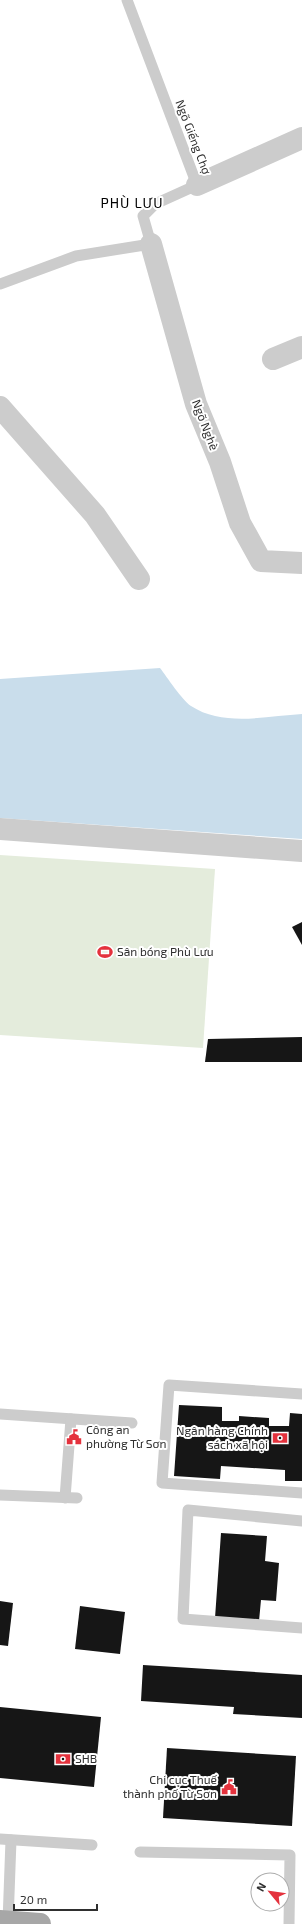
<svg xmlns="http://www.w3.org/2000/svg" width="302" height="1924" font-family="'Exo 2',sans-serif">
	<rect width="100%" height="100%" fill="#fff"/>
	<polygon fill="#e4ecdc" points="0,855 215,869 203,1048 0,1035"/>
	<path fill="#c9ddeb" d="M160 668C167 677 182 700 191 706 223 727 266 716 302 714V839L0 818V679Z"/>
	<g fill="#161616">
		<polygon points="302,922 302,945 292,927"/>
		<polygon points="302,1037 302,1062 205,1062 208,1039"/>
		<polygon points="179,1405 222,1407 222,1421 239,1421 239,1416 269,1418 269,1426 289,1426 290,1413 302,1414 302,1481 285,1481 285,1470 221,1466 220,1479 174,1476"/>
		<polygon points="221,1533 267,1536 265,1561 279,1563 276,1601 261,1600 259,1621 215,1618"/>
		<polygon points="0,1601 13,1603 8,1646 0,1645"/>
		<polygon points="80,1606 125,1612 120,1654 75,1649"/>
		<polygon points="143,1665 302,1675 302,1718 233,1714 234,1707 141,1701"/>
		<polygon points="0,1707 101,1717 94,1787 0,1778"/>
		<polygon points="167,1748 296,1756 292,1826 163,1818"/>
	</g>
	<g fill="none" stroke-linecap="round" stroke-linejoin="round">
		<g stroke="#ccc" stroke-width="11">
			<polyline points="0,284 76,256 151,244 143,216 155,204 197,185 127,0"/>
			<polyline points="302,1394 169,1385 162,1483 302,1493"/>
			<polyline points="0,1414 132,1423"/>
			<polyline points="0,1495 77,1498"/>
			<polyline points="65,1498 71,1419"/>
			<polyline points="302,1521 188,1510 183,1619 302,1628"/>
			<polyline points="0,1839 92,1845"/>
			<polyline points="140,1852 290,1855 289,1924"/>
			<polyline points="8,1922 11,1840"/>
		</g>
		<g stroke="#ccc" stroke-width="22">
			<polyline points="197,185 302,138"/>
			<polyline points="151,244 196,404 220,462 240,523 261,561 302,563"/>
			<polyline points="273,359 302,347"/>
			<polyline points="0,407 95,515 139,579"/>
			<polyline points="0,829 302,851"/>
		</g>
		<polyline stroke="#a7a7a7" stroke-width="22" points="0,1921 40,1924"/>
	</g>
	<defs>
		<g id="stadium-bare" transform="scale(1.2)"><path d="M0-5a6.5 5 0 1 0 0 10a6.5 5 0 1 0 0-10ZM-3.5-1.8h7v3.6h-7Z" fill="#e4323d" stroke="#fff" stroke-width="2.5" paint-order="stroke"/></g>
		<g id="civic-bare" transform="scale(1.2)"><path d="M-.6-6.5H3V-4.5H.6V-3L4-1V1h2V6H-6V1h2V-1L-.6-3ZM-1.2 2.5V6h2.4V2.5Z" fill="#e4323d" stroke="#fff" stroke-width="2.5" paint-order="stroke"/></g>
		<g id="bank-bare" transform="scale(1.2)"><path d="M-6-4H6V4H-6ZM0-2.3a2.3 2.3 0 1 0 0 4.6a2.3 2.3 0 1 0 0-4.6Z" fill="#e4323d" stroke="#fff" stroke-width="2.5" paint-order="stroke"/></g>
	</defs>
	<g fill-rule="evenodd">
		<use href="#stadium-bare" x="105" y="952"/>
		<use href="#civic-bare" x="74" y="1437"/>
		<use href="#bank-bare" x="280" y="1438"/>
		<use href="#bank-bare" x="63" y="1759"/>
		<use href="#civic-bare" x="229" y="1787"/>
	</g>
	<g text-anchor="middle" stroke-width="4" stroke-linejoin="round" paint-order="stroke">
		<g font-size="12" fill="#2f2f2f" stroke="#fff">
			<text transform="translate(193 137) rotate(69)" y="4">Ngõ Giếng Chợ</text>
			<text transform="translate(205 425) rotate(69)" y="4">Ngõ Nghè</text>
		</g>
		<g font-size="12" fill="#2f2f2f" stroke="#fff" text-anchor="start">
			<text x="117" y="956">Sân bóng Phù Lưu</text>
			<text x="86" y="1434">Công an<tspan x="86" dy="14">phường Từ Sơn</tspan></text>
			<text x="268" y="1435" text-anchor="end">Ngân hàng Chính<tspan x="268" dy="14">sách xã hội</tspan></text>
			<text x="75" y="1763">SHB</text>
			<text x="217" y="1784" text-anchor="end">Chi cục Thuế<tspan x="217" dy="14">thành phố Từ Sơn</tspan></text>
		</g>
		<g font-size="14" letter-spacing="1" fill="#000" stroke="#fff">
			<text x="132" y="208">PHÙ LƯU</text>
		</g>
	</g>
	<g transform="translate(270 1892) rotate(299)"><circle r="19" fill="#ffffff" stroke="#acacac"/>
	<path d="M0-3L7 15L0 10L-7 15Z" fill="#e4323d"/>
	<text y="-6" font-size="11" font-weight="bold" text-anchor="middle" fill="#2f2f2f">N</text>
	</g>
	<path d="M14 1904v6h83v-6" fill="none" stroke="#2f2f2f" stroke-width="2"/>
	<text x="20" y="1904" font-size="12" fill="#2f2f2f" stroke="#ffffff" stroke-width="3" paint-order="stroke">20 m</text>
</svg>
